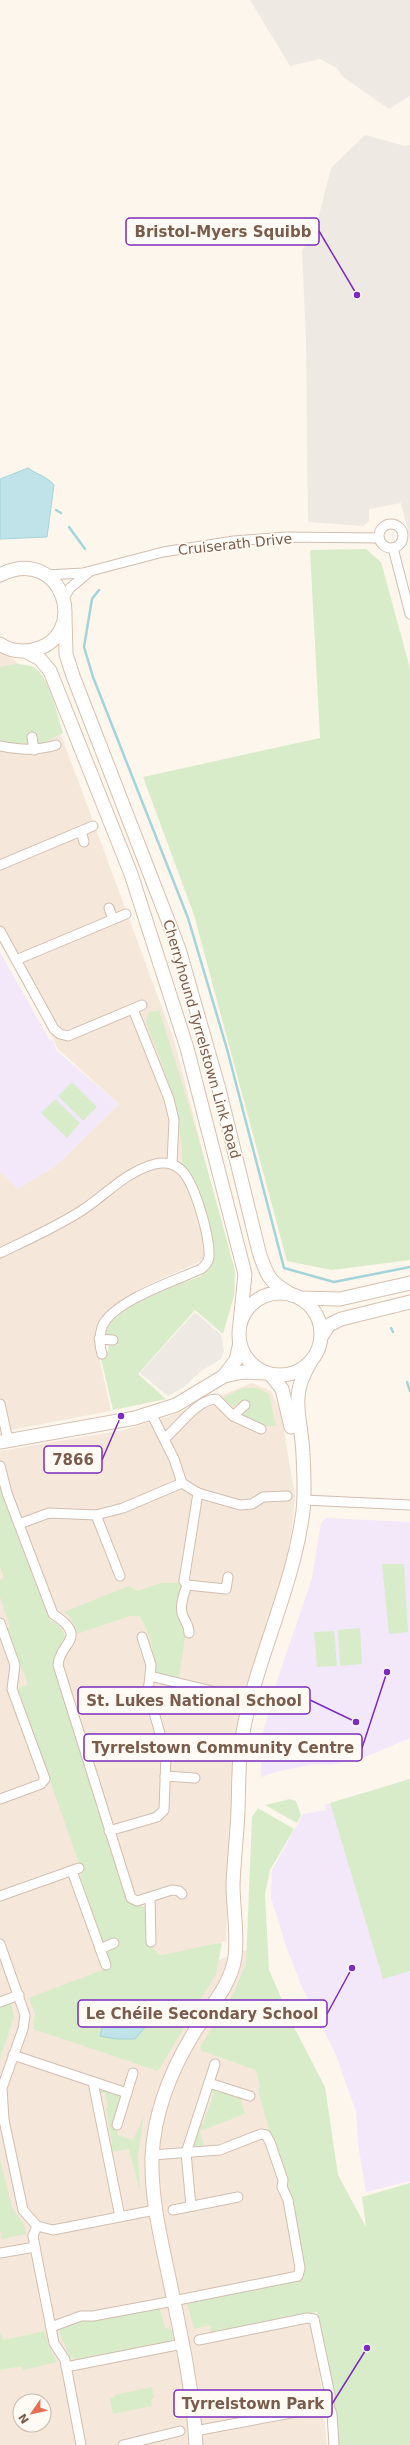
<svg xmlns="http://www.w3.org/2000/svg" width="410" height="2445" font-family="'DejaVu Sans',sans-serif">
	<rect width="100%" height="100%" fill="#fdf6ec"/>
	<g fill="#f5e8da" fill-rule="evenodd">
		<polygon points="0,649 35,677 63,740 174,1040 227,1246 204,1260 143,1287 119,1302 100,1321 97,1331 97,1347 111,1411 0,1432 0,1172 18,1189 58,1164 119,1104 58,1049 0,930"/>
		<polygon points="252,1383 271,1391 281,1414 295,1496 292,1529 279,1600 238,1724 231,1807 226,1941 140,1967 0,1500 0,1451 124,1430 170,1416"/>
		<path d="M0 1561 139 1987 250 1949 311 2289 327 2445H0ZM20 2401H44V2425H20Z"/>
	</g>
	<g fill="#efe9e4">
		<polygon points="250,0 410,0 410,96 389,109 343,77 337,68 320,59 290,66"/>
		<polygon points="365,135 405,146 410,145 410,538 401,503 369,509 369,521 363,526 308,522 306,340 302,250 314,235 331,168"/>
		<polygon points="195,1312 221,1335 224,1351 221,1359 201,1371 184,1387 168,1396 140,1373"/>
	</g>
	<g fill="#f3e8fa">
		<polygon points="0,952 49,1039 54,1042 56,1050 119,1104 58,1164 18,1189 0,1172"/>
		<polygon points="326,1518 410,1522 410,1738 368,1756 331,1765 314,1764 276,1772 261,1777 262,1736 278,1678 312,1578 321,1523"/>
		<polygon points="410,1779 410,2181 366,2192 358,2144 356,2112 336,2055 302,1987 287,1949 271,1898 272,1870 303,1814 326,1810 324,1805"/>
	</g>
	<g fill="#d8ecc9">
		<polygon points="366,549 381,562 410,668 410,1260 332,1270 287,1261 194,915 143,777 320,738 310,550"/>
		<path d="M17 664C22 665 29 665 33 667 49 674 58 717 63 733L38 745 33 734 29 743 14 745 0 744V667Z"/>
		<path d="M159 1010C187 1096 212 1183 235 1271L234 1296 223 1334 195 1310 138 1374 166 1399 113 1410 101 1359 107 1355 109 1345H117V1338L109 1337 106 1334C110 1308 178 1285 201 1276L210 1268 213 1252 193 1176 182 1165C183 1114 164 1069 146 1022L148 1013Z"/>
		<polygon points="72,1082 97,1107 83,1121 58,1096"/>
		<polygon points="55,1099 80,1123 67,1138 41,1113"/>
		<polygon points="243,1388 258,1388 269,1394 276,1426 267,1426 244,1417 244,1412 249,1407 243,1400 233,1407 223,1398"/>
		<path d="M0 1481 9 1511 49 1619C83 1641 52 1646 54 1668L125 1897 132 1903 146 1908 148 1944 160 1955C181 1953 200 1945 222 1943L216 1974 158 2071 33 2029 35 2013 29 1998 110 1967 79 1880 82 1872 18 1689 28 1684 6 1629 10 1627 0 1597V1580L4 1578 0 1566Z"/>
		<polygon points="382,1564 404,1564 408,1632 389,1634"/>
		<path d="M161 1583H183L185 1637 179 1678 155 1674C154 1656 151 1630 139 1616H130L77 1634 70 1617 64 1612 129 1586 138 1591Z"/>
		<polygon points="360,1628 362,1664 340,1666 338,1630"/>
		<polygon points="334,1631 337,1666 317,1667 314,1632"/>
		<polygon points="410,1779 410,1971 383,1979 330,1803"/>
		<polygon points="290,1799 296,1801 301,1815 297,1823 265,1805"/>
		<polygon points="258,1808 294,1829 270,1870 265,1894 269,1970 293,2025 325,2087 338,2175 366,2227 362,2197 410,2183 410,2445 337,2445 334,2407 317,2312 214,2333 211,2332 210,2325 194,2329 188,2307 187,2304 300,2280 286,2185 261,2132 269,2129 258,2090 260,2087 256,2070 202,2051 200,2047 233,1994 246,1964 252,1817"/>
		<polygon points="11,2003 14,2017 0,2059 0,2007"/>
		<polygon points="103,2089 122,2097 115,2126 118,2135 133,2140 144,2116 138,2155 140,2192 129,2149 109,2152 108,2146 112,2145 106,2108 108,2108 105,2093 98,2094"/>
		<polygon points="213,2089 240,2098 245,2114 200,2131 204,2146 193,2146 199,2124 203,2124 214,2093 209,2091"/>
		<polygon points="0,2159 12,2208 24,2224 26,2234 2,2239 0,2229"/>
		<polygon points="154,2308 160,2309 165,2328 170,2327 170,2330 174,2330 174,2341 76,2362 75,2358 70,2358 58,2329 79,2323 80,2319 87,2321"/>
		<polygon points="45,2331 48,2344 57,2362 23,2370 22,2366 0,2370 0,2333 3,2340"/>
		<polygon points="152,2387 154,2398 151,2399 152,2406 113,2414 110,2398 115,2397 115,2395"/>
	</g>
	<g fill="#bfe3e8" stroke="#a5d3da">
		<path d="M28 468C36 474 48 477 54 485L47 537 0 539V479Z"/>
		<polygon points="142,2015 146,2026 135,2039 116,2039 100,2036 104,2021 122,2016"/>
	</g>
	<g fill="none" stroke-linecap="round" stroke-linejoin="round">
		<g stroke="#a5d3da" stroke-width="2.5">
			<polyline points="56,510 61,513"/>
			<polyline points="69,527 85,549"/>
			<polyline points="99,590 92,599 84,647 93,677 188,918 227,1049 284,1268 334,1282 410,1267"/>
			<polyline points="391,1328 393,1332"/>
			<polyline points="407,1382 410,1391"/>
		</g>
		<g stroke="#d1beb0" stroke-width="11">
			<g id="street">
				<circle cx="391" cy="536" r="12"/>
				<polyline points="393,548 410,614"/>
				<polyline points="47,575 83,573 163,552 234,541 285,537 379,538"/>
				<polyline points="64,598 70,588 88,573"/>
				<polyline points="32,737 34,750"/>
				<path d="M0 746C20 750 36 751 56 745"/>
				<polyline points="81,831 84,842"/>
				<polyline points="0,865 93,826"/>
				<polyline points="109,908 113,919"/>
				<polyline points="0,931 54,1029 60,1034 68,1036 142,1005"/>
				<polyline points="16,960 126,914"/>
				<polyline points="133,1009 169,1099 174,1120 172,1164"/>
				<path d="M0 1253C27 1240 56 1227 81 1211 106 1195 125 1172 155 1164 163 1162 173 1163 180 1169 195 1181 210 1238 209 1257 208 1262 205 1266 201 1269 177 1280 112 1301 102 1327 99 1337 99 1345 102 1354"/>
				<polyline points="99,1339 113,1340"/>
				<polyline points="0,1404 8,1440"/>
				<polyline points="151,1413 174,1459 182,1483 198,1493 240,1505 252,1504 263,1497 287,1496"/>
				<polyline points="233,1416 245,1405"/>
				<path d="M164 1439C179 1427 196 1400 216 1399L233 1416 261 1429"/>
				<path d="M0 1466 7 1493 53 1614C90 1638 59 1643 58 1665L131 1898 137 1901 172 1890 179 1891 182 1894"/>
				<polyline points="304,1500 410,1505"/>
				<polyline points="96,1515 120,1576"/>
				<polyline points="19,1524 49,1513 96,1515 123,1508 182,1483"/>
				<polyline points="187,1585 184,1581 198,1493"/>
				<polyline points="0,1623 15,1665 12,1689 45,1779 41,1784 0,1799"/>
				<path d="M189 1633C189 1625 186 1623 183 1616 179 1606 184 1594 187 1585L226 1589 228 1577"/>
				<polyline points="142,1637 151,1665 150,1676"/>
				<polyline points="165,1776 195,1778"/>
				<polyline points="109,1831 157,1817 164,1810 166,1755 148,1691 150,1676 249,1700"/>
				<polyline points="72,1871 106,1965"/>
				<polyline points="0,1896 79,1868"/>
				<polyline points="150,1898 151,1942"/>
				<polyline points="0,1944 25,2015 23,2029 2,2088 4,2120 23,2210 37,2226 53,2230 155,2210"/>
				<polyline points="100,1949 114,1943"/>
				<polyline points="0,2002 19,1995"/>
				<polyline points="13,2055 127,2093"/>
				<polyline points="93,2082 120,2217"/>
				<polyline points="209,2083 250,2096"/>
				<polyline points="117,2125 133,2073"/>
				<polyline points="191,2206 186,2153 215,2064"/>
				<polyline points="173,2210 238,2197"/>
				<polyline points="37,2226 33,2236 35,2247 54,2343 65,2360 81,2445"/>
				<polyline points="0,2253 35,2247"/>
				<polyline points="51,2327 81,2316 93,2316 163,2303 298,2276 300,2268 288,2200 282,2187 283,2180 270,2142 266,2135 261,2134 220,2150 152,2155"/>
				<polyline points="199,2340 307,2318 314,2319 330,2395 329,2406 332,2414 334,2445"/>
				<polyline points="66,2367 182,2344"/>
				<polyline points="195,2431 329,2406"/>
				<polyline points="123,2445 180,2431"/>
			</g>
		</g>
		<g stroke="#d6c0b0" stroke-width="15">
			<g id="secondary">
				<path d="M0 575C63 543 92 638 32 650 21 652 9 651 0 644"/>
				<path d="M65 617 66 654 73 676 179 949 219 1089 259 1252C267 1276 269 1282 292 1295"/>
				<polyline points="25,651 40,659 50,671 131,874 187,1048 245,1274 240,1323"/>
				<circle cx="280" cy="1334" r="41"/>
				<polyline points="300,1298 340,1299 410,1283"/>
				<polyline points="321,1337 329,1325 341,1319 410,1302"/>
				<polyline points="271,1375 282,1389 291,1427"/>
				<polyline points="224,1376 236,1360 240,1343"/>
				<polyline points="0,1442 135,1418 176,1405 224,1376 243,1372 265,1373"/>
				<path d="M196 2445C193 2386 179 2326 167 2268 159 2231 151 2195 152 2157 154 2112 172 2068 195 2031 210 2007 231 1985 235 1957 238 1933 233 1908 233 1884 234 1860 237 1835 238 1811 239 1787 238 1762 242 1738 255 1660 293 1590 303 1511 305 1493 304 1473 303 1455 302 1417 288 1399 310 1363"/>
			</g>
		</g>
		<use href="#street" stroke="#fff" stroke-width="9"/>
		<use href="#secondary" stroke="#fff" stroke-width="13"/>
	</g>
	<g text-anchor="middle" stroke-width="3.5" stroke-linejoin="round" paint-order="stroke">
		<g font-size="14" fill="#7a5c4d" stroke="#fffaf3">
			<text transform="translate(235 544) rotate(-6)" y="5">Cruiserath Drive</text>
			<text transform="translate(202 1039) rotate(74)" y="5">Cherryhound Tyrrelstown Link Road</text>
		</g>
	</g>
	<path fill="none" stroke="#7b2cbf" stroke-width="1.5" d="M357 295L319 231M121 1416L102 1460M356 1722L310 1700M387 1672L362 1748M352 1968L327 2014M367 2348L332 2404"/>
	<g fill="#7b2cbf" stroke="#fffaf3" stroke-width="1.5">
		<circle cx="357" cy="295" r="4"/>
		<circle cx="121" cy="1416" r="4"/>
		<circle cx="356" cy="1722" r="4"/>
		<circle cx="387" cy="1672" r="4"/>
		<circle cx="352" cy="1968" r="4"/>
		<circle cx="367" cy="2348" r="4"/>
	</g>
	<g fill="#fffaf3" stroke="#7b2cbf" stroke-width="1.5">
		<rect x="126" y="218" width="193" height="27" rx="4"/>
		<rect x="44" y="1446" width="58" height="27" rx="4"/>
		<rect x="78" y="1687" width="232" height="27" rx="4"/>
		<rect x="84" y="1734" width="278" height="27" rx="4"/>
		<rect x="78" y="2000" width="249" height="27" rx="4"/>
		<rect x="174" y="2390" width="158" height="27" rx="4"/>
	</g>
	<g font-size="15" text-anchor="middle" font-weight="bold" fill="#7a5c4d">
		<text x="223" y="237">Bristol-Myers Squibb</text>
		<text x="73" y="1465">7866</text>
		<text x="194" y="1706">St. Lukes National School</text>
		<text x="223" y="1753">Tyrrelstown Community Centre</text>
		<text x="202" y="2019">Le Chéile Secondary School</text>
		<text x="253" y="2409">Tyrrelstown Park</text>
	</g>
	<g transform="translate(32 2413) rotate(236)"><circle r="19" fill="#fffaf3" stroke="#cabbb1"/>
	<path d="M0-3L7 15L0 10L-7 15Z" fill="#e76f51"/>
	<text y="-6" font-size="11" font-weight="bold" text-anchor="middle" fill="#7a5c4d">N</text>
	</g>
</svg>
